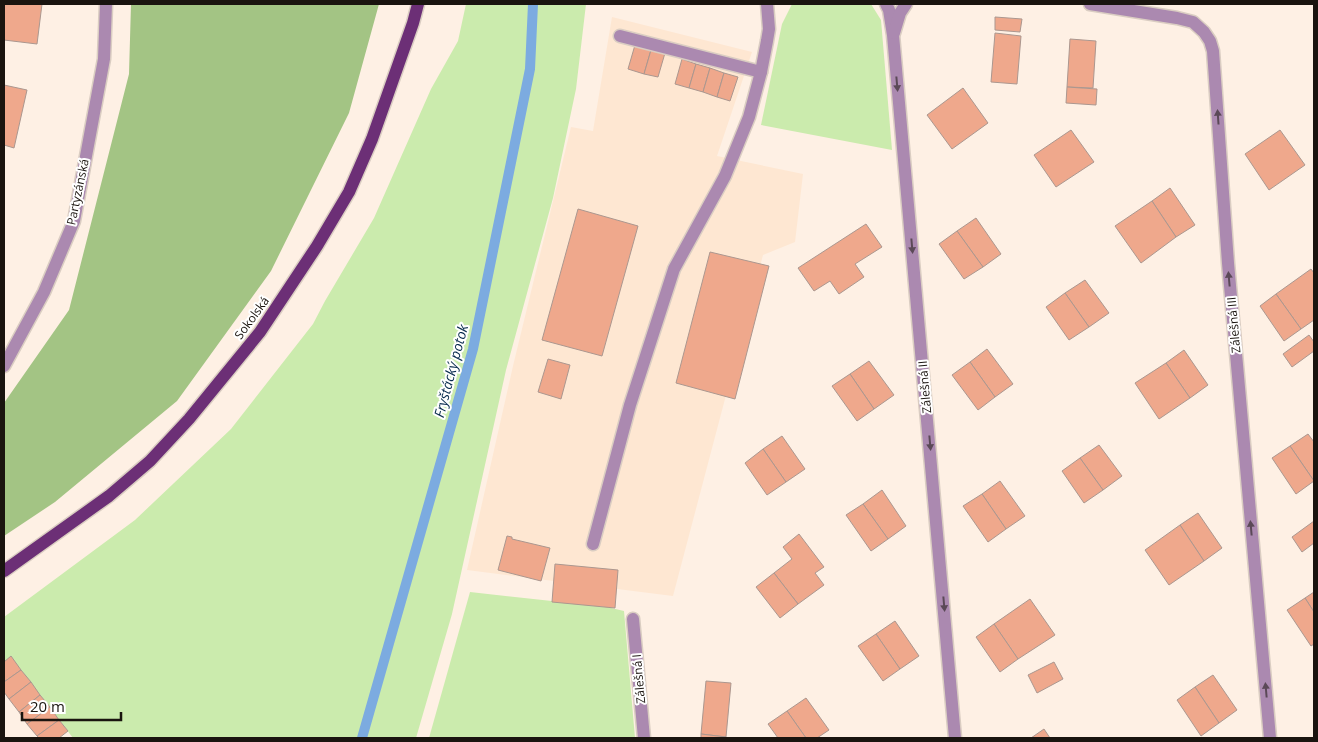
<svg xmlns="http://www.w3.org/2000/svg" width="1318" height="742" font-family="'Open Sans',sans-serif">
	<rect width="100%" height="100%" fill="#fef0e4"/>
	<polygon fill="#fee7d2" points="612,17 752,52 717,156 803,174 795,242 763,255 673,596 467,570 513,366 571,127 593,131"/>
	<g fill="#cbebad">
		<polygon points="466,4 586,4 576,89 553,198 506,370 452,614 416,738 73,738 11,657 4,662 4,617 135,520 231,429 313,324 325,301 374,218 431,89 458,41"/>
		<polygon points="792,4 871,4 881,20 892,150 761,125 782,24"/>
		<polygon points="470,592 607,607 624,611 635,738 429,738"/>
	</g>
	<polygon fill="#a3c484" points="131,4 379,4 349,113 271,271 177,401 55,502 4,536 4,403 69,310 129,74"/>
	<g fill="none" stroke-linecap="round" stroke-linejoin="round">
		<polyline stroke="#7cabe0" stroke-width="10" points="362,738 473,349 530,69 533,4"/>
	</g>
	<g fill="#efa88c" stroke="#ab978f">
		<polygon points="4,4 42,4 37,44 4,40"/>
		<polygon points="995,17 1022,19 1020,32 995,30"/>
		<polygon points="995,33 1021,36 1017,84 991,82"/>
		<polygon points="1070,39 1096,41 1093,88 1067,87"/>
		<polygon points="635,45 651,50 644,74 628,69"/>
		<polygon points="651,50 665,53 658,77 644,74"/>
		<polygon points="682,59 696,64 689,88 675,84"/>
		<polygon points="696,64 710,68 703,92 689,88"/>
		<polygon points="710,68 724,73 717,97 703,92"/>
		<polygon points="724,73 738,77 730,101 717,97"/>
		<polygon points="4,85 27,90 14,148 4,145"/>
		<polygon points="1067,87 1097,89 1096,105 1066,103"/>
		<polygon points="963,88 988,123 952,149 927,115"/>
		<polygon points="1071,130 1094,162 1056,187 1034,155"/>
		<polygon points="1280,130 1305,165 1269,190 1245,154"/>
		<polygon points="1170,188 1195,225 1176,237 1152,201"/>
		<polygon points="1152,201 1176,237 1141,263 1115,226"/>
		<polygon points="578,209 638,226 602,356 542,340"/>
		<polygon points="976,218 1001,254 983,267 957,231"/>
		<polygon points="866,224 882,247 855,264 864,277 839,294 830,281 814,291 798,268"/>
		<polygon points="957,231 983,267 964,279 939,244"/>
		<polygon points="710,252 769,266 735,399 676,383"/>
		<polygon points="1311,269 1314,273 1314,320 1301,329 1276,294"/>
		<polygon points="1085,280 1109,313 1089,327 1065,293"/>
		<polygon points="1065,293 1089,327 1069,340 1046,307"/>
		<polygon points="1276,294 1301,329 1284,341 1260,306"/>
		<polygon points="1309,335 1314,342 1314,351 1292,367 1283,354"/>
		<polygon points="987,349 1013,384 995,397 970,362"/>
		<polygon points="1184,350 1208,385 1190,398 1166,363"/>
		<polygon points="548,359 570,365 561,399 538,392"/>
		<polygon points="869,361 894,395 874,409 850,374"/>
		<polygon points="970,362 995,397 978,410 952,375"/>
		<polygon points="1166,363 1190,398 1159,419 1135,383"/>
		<polygon points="850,374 874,409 857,421 832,386"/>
		<polygon points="1308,434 1314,442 1314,481 1290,446"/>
		<polygon points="782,436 805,469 786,482 763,449"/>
		<polygon points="1099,445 1122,476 1103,490 1080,458"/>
		<polygon points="1290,446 1314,481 1296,494 1272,458"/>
		<polygon points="763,449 786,482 767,495 745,463"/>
		<polygon points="1080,458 1103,490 1084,503 1062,471"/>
		<polygon points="1000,481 1025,516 1006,529 982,494"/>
		<polygon points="882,490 906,526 888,539 863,504"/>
		<polygon points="982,494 1006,529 988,542 963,506"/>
		<polygon points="863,504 888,539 871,551 846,515"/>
		<polygon points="1198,513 1222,548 1204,561 1180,525"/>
		<polygon points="1314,521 1314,543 1302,552 1292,537"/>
		<polygon points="1180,525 1204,561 1169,585 1145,550"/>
		<polygon points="799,534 824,567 815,573 824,585 798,604 774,573 792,559 783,547"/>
		<polygon points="507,536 512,537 512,539 550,548 541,581 498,570"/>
		<polygon points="555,564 618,570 615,608 552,602"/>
		<polygon points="774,573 798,604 780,618 756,587"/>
		<polygon points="1314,592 1314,612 1305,598"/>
		<polygon points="1305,598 1314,612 1314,644 1311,646 1287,610"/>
		<polygon points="1030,599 1055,635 1018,659 994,624"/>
		<polygon points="895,621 919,656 900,669 876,634"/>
		<polygon points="994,624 1018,659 1000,672 976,637"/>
		<polygon points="876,634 900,669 883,681 858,646"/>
		<polygon points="11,656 21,670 4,682 4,662"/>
		<polygon points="1054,662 1063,679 1037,693 1028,675"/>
		<polygon points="21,670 31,682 9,699 4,692 4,682"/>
		<polygon points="1213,675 1237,710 1219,723 1195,687"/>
		<polygon points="706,681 731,683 726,737 701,734"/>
		<polygon points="31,682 40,695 19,712 9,699"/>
		<polygon points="1195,687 1219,723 1201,736 1177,700"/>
		<polygon points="40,695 50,707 27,724 19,712"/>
		<polygon points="806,698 829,730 817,738 806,738 787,711"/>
		<polygon points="50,707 59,720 37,736 27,724"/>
		<polygon points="787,711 806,738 778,738 768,724"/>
		<polygon points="59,720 68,731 59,738 39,738 37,736"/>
		<polygon points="1044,729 1050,738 1031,738"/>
		<polygon points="701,734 726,737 726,738 701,738"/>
	</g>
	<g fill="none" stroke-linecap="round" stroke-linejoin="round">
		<g stroke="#dacdc2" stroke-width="15">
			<g id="service">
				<polyline points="620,36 761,72"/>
				<polyline points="593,544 630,405 674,269 725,176 749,117 761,72 767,41 769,29 767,4"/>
			</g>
		</g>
		<g stroke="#dacdc2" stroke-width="15">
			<g id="minor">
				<polyline points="886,4 889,10 893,35 955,738"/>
				<polyline points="1090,4 1177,18 1193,22 1204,32 1210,41 1213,51 1228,263 1270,738"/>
				<polyline points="894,33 900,13 906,4"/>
				<polyline points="4,366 44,292 74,221 104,59 106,4"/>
				<polyline points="633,619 644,738"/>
			</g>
		</g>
		<g stroke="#dacdc2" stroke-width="15">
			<polyline id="primary" points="4,571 109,496 150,461 189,419 260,332 317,246 349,192 372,139 413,23 418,4"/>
		</g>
		<use href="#service" stroke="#ab89b0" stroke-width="12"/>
		<use href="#minor" stroke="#ab89b0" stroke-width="12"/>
		<use href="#primary" stroke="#6c2f76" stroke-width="12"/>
	</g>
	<defs><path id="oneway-solid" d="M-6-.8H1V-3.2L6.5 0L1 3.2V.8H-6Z" transform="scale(1.25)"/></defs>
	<g fill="#5b4957">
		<use href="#oneway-solid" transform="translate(897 84) rotate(85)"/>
		<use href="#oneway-solid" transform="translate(1218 117) rotate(-94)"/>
		<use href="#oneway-solid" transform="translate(912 246) rotate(85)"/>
		<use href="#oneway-solid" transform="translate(1229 279) rotate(-95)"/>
		<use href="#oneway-solid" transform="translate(930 443) rotate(85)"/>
		<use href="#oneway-solid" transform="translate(1251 528) rotate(-95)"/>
		<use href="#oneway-solid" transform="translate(944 604) rotate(85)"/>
		<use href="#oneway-solid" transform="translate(1266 690) rotate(-95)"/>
	</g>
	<g text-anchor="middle" stroke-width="4" stroke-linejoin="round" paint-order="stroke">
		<g font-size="12" fill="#1a140f" stroke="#fff">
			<text transform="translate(78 192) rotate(-78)" y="4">Partyzánská</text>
			<text transform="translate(252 318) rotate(-54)" y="4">Sokolská</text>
			<text transform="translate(1234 325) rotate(-95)" y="4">Zálešná III</text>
			<text transform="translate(925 387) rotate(-95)" y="4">Zálešná II</text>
			<text transform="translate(639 679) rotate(-95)" y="4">Zálešná I</text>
		</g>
		<g font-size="14" font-style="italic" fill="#072a4c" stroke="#fff">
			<text transform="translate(451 371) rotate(-75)" y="5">Fryštácký potok</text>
		</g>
	</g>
	<rect width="1318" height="742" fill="none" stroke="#1a140f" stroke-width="10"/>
	<path d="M22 712v8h99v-8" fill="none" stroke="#1a140f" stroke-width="2.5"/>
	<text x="30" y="712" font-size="15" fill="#1a140f" stroke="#ffffff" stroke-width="4" paint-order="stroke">20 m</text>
</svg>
